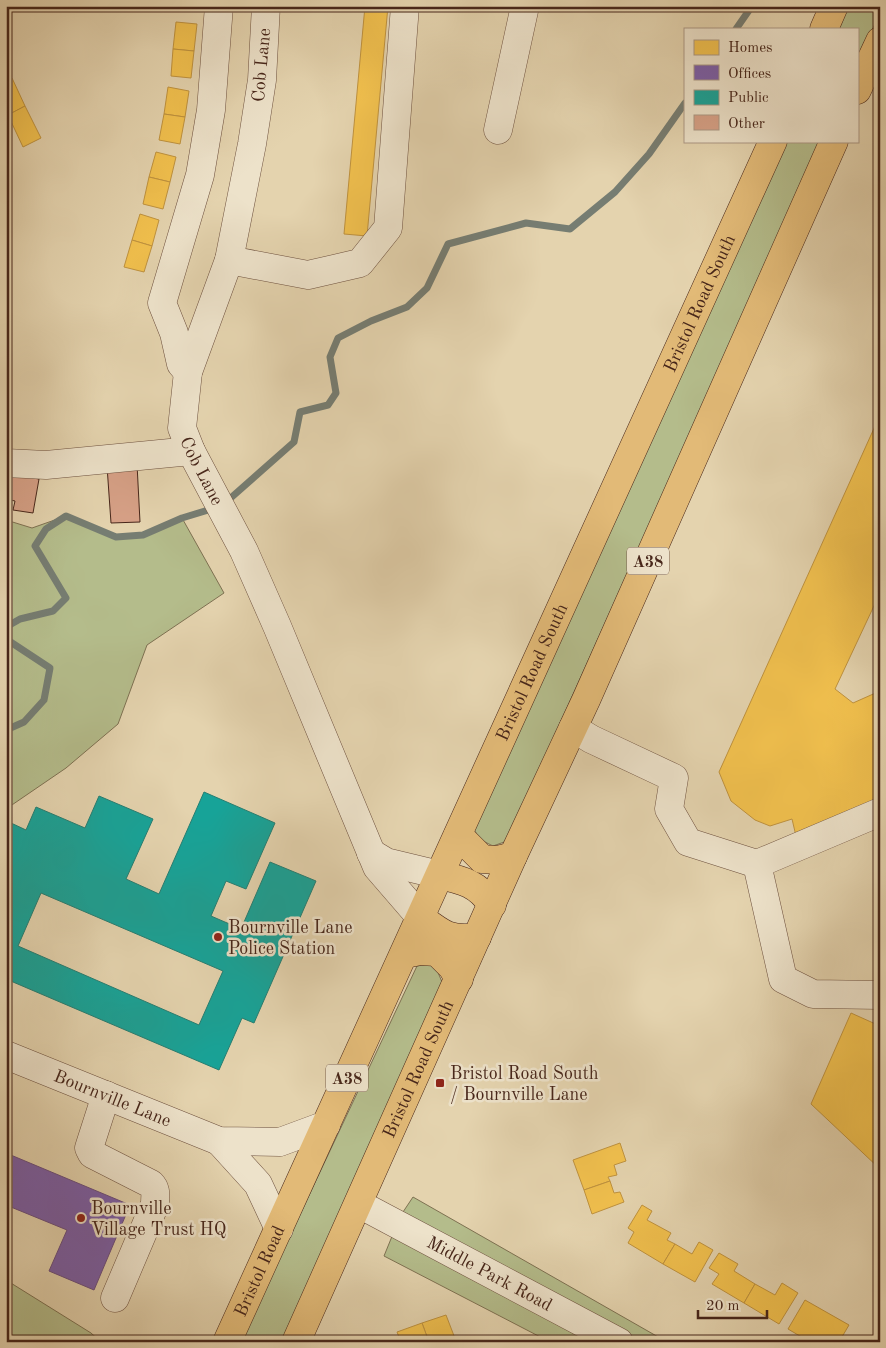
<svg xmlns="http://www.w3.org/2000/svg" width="886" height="1348" font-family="'Old Standard TT',serif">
	<rect width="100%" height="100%" fill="#e4d3ae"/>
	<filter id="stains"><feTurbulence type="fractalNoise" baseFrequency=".004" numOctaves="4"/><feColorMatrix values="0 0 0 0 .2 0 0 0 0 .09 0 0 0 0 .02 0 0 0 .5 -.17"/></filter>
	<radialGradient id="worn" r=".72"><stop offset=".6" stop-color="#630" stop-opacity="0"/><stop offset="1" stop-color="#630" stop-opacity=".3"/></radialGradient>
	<g fill="#b4bc8b" stroke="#7e7152">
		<polygon points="843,6 880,6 880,13 857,63 857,29 833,29"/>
		<polygon points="782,141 822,141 507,841 493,846 481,840 472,827"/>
		<polygon points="66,516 116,537 143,535 182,518 224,593 147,645 118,724 66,768 6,809 6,520 32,528"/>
		<polygon points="434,963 442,982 282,1342 240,1342 417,966"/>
		<polygon points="413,1197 667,1342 636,1342 401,1215"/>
		<polygon points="395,1229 601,1342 550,1342 384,1256"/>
		<polygon points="6,1280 91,1333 101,1342 6,1342"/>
	</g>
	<g fill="#f2c14e" stroke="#bf923e">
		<polygon points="179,6 198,6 198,11 178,9"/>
		<polygon points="365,6 388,6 367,236 344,234"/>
		<polygon points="176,22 197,24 194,51 173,49"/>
		<polygon points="173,49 194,51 191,78 171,76"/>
		<polygon points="12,78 25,106 8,115 6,81"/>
		<polygon points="168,87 189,91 185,117 164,114"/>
		<polygon points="25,106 41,138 23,147 8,115"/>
		<polygon points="164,114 185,117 180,144 159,140"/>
		<polygon points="156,152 176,157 170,182 149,177"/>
		<polygon points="149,177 170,182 163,209 143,204"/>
		<polygon points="140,214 159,220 152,246 132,240"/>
		<polygon points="132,240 152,246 144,272 124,267"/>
		<polygon points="880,415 880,593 835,689 853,703 880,691 880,798 796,836 792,819 770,826 755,820 731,801 719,772"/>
		<polygon points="851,1013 880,1026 880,1079 874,1090 880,1095 880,1169 811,1104"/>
		<polygon points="620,1143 626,1161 614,1165 617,1175 608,1177 610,1181 584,1190 573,1160"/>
		<polygon points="610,1181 614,1193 620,1192 624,1202 592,1214 584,1190"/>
		<polygon points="642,1205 652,1211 647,1220 671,1233 667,1240 675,1244 663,1264 628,1243 634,1232 628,1228"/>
		<polygon points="699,1242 713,1250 695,1282 663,1264 675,1244 692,1254"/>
		<polygon points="719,1253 738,1264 734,1271 755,1284 744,1303 712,1284 719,1274 709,1268"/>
		<polygon points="782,1283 798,1293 779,1324 744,1303 755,1284 775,1295"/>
		<polygon points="805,1300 849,1325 839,1342 810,1342 788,1329"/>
		<polygon points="446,1315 456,1341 429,1342 422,1323"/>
		<polygon points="422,1323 429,1342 387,1342 399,1337 397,1332"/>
	</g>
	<polygon fill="#7b5ea7" stroke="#6b4d7d" points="6,1153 130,1205 94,1290 49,1271 67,1230 6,1205"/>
	<path fill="#17a398" stroke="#257e72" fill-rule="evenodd" d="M204 792 275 823 246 889 226 881 211 916 241 929 270 862 316 881 254 1023 242 1018 219 1070 6 979V833L11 823 26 830 36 807 85 828 99 796 153 819 126 879 159 894ZM41 893 223 971 199 1025 18 946Z"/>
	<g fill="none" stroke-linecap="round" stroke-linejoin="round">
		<g stroke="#767d72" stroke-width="7">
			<polyline points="736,29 752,6"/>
			<polyline points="225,503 294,442 300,412 328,405 336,393 330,357 338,338 371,321 407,307 427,288 448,244 526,223 570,229 615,192 649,154 685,103"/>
			<polyline points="6,627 20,619 53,611 66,598 35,546 46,529 66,516 116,537 143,535 182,518 215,508"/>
			<polyline points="6,639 50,668 44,700 24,722 6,730"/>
		</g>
	</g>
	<g fill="#d6a086" stroke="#47261a">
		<polygon points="137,464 140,522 111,523 107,466"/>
		<polygon points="6,473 39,479 33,513 13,510 15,501 6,499"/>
	</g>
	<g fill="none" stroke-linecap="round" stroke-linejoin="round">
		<g stroke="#6e513f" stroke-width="29">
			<g id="minor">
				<path id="s1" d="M266 6 262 80 252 144 229 260 188 372 182 428 191 451 244 551 277 626 377 867 421 918"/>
				<polyline points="498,130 525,6"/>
				<polyline points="229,260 308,275 360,263 388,228 405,6"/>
				<polyline points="188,372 181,364 174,333 162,303 200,175 211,110 219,6"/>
				<polyline points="6,463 46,465 191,451"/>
				<polyline points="573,728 591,739 674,778 669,809 688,842 757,864 880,812"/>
				<polyline points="371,853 386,862 440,875"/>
				<polyline points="757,864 783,979 813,994 880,995"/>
				<path id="s2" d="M6 1055 219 1141 280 1142 326 1125"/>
				<path d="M106 1095 89 1148 92 1154 151 1184C157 1190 155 1196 155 1204L115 1298"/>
				<polyline points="219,1141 258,1184 279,1229"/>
				<path id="s3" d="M359 1204 619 1342"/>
			</g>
		</g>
		<g stroke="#47261a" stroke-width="29">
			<g id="highway">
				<polyline points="824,29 834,6"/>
				<polyline points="857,90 880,41"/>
				<polyline points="458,835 482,859 497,860 513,856"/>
				<path d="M440 875C462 880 479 884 492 905"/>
				<path d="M421 918C442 934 450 941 477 937"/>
				<polyline points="405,954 420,951 437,952 452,967 459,979"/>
				<path id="s4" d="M227 1342 773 141"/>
				<path id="s5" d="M296 1342 513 856 586 700 834 141"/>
			</g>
		</g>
		<use href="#minor" stroke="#ede2ca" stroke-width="28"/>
		<use href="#highway" stroke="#e2ba77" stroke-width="28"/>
	</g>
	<g fill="#8f2418" stroke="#ede2ca" stroke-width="2">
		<circle cx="218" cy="937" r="5"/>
		<rect x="435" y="1078" width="10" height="10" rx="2.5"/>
		<circle cx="81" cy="1218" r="5"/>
	</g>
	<g text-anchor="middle" stroke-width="5" stroke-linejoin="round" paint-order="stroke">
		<g fill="#ede2ca" stroke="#795e4f" stroke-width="1">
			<rect x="627" y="547.5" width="42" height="27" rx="4"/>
			<rect x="326" y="1064.5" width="42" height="27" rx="4"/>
		</g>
		<g font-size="16" font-weight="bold" fill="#47261a">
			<text x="648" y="567">A38</text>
			<text x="347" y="1084">A38</text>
		</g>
		<g font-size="18" fill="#47261a" stroke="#ede2ca">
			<text transform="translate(261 65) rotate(-85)" y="6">Cob Lane</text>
			<text dy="6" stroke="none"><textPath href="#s4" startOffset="1141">Bristol Road South</textPath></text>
			<text dy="6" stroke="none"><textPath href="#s1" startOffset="480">Cob Lane</textPath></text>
			<text dy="6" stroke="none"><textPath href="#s4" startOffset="736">Bristol Road South</textPath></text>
			<text dy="6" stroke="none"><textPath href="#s5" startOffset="299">Bristol Road South</textPath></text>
			<text dy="6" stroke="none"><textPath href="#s2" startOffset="115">Bournville Lane</textPath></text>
			<text dy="6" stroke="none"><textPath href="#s4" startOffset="78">Bristol Road</textPath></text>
			<text dy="6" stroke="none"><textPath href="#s3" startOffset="148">Middle Park Road</textPath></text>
		</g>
		<g font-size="18" fill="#47261a" stroke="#ede2ca" text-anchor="start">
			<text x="228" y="933">Bournville Lane<tspan x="228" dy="21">Police Station</tspan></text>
			<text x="450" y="1079">Bristol Road South<tspan x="450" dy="21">/ Bournville Lane</tspan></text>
			<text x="91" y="1214">Bournville<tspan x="91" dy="21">Village Trust HQ</tspan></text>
		</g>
	</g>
	<rect width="886" height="1348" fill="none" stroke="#e4d3ae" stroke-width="25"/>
	<rect x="8" y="8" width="871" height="1333" fill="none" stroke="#47261a" stroke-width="2.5"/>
	<rect x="12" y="12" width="861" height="1323" fill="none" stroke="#47261a"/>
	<rect x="684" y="28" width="175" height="115" fill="#ede2ca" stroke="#ab9784"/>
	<rect x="694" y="40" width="25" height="15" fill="#f2c14e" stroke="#ab9784"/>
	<text x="728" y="52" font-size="15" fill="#47261a">Homes</text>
	<rect x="694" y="65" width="25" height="15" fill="#7b5ea7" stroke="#ab9784"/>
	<text x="728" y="78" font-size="15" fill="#47261a">Offices</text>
	<rect x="694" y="90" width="25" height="15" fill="#17a398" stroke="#ab9784"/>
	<text x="728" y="102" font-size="15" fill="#47261a">Public</text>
	<rect x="694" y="115" width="25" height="15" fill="#d6a086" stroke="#ab9784"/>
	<text x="728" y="128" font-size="15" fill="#47261a">Other</text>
	<path d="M698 1310v8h69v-8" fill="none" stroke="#47261a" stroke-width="2.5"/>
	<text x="706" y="1310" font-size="15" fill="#47261a" stroke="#ede2ca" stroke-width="4" paint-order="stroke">20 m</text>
	<rect width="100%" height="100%" filter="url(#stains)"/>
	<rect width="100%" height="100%" fill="url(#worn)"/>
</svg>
